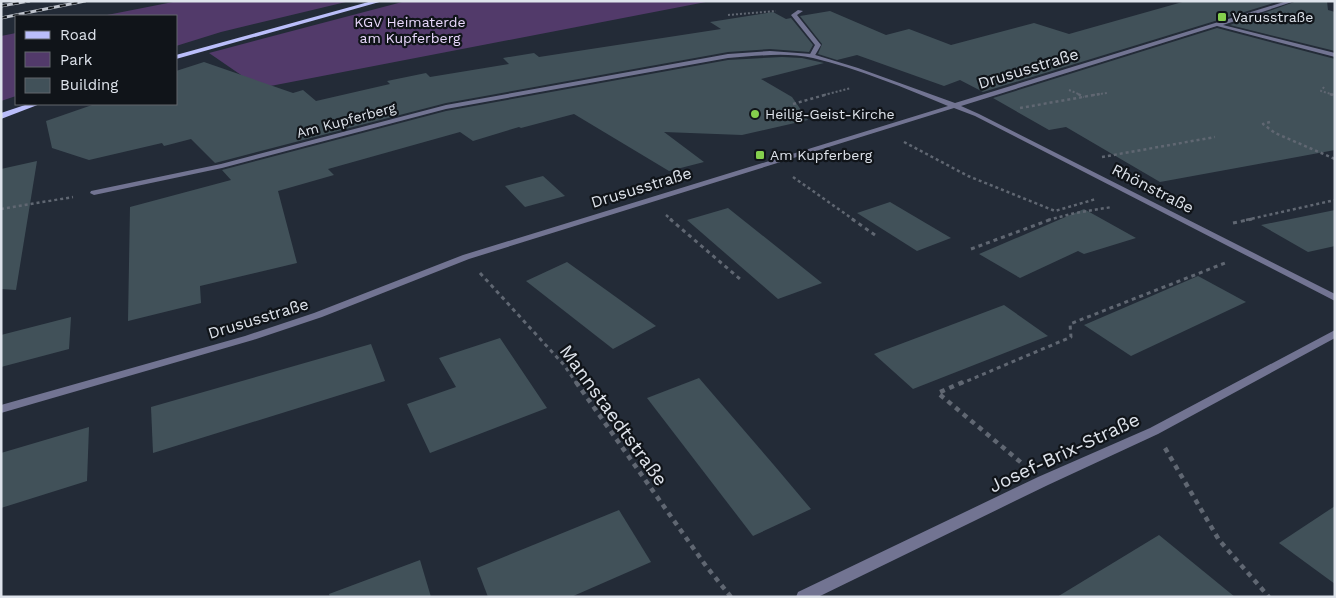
<svg xmlns="http://www.w3.org/2000/svg" width="1336" height="598" font-family="'Work Sans',sans-serif">
	<rect width="100%" height="100%" fill="#232b37"/>
	<g fill="#523a6a">
		<polygon points="178,1 350,1 221,32 176,46 176,16 102,16"/>
		<polygon points="406,1 711,1 260,88 209,53"/>
		<polygon points="16,33 16,96 1,101 1,36"/>
	</g>
	<g fill="#415159">
		<polygon points="1186,1 1280,1 983,92 960,80 944,86 857,55 837,60 818,54 822,44 800,16 830,11 886,35 909,29 951,45 1034,23 1069,34"/>
		<polygon points="1297,1 1327,1 1328,10 1335,12 1335,51 1230,25"/>
		<polygon points="773,12 786,19 791,18 813,45 809,52 770,49 728,52 446,103 215,163 191,139 164,146 162,143 89,160 52,148 46,121 95,104 176,104 176,71 204,62 293,93 303,90 316,101 390,84 387,81 426,73 430,77 509,64 503,58 534,53 539,57 721,29 710,22"/>
		<polygon points="1217,28 1335,59 1335,150 1160,182 1066,127 1049,130 993,98"/>
		<polygon points="782,57 802,58 824,63 761,79 792,97 808,120 742,135 664,132 704,162 669,171 574,114 521,128 519,127 473,141 460,132 328,169 334,175 278,191 297,263 200,286 201,303 128,321 130,207 231,180 222,170 446,111 728,60"/>
		<polygon points="37,161 16,290 1,289 1,169"/>
		<polygon points="543,176 565,196 525,207 505,186"/>
		<polygon points="890,202 951,238 917,251 857,213"/>
		<polygon points="728,208 772,243 822,283 778,299 687,220"/>
		<polygon points="1084,209 1136,238 1084,254 1078,251 1020,278 979,254"/>
		<polygon points="1335,210 1335,246 1308,252 1261,225"/>
		<polygon points="567,262 609,292 656,326 613,349 526,281"/>
		<polygon points="1198,276 1246,302 1131,356 1084,325"/>
		<polygon points="1004,305 1048,336 913,389 874,354"/>
		<polygon points="71,317 69,349 1,367 1,335"/>
		<polygon points="500,338 547,408 430,453 407,404 456,387 439,358"/>
		<polygon points="371,344 385,381 153,453 151,407"/>
		<polygon points="699,378 773,464 811,509 753,536 647,398"/>
		<polygon points="89,427 87,481 1,508 1,453"/>
		<polygon points="1335,506 1335,584 1279,543"/>
		<polygon points="619,510 651,562 571,597 488,597 477,568"/>
		<polygon points="1159,535 1235,597 1057,597"/>
		<polygon points="420,560 431,597 330,597 329,594"/>
	</g>
	<g fill="none" stroke-linecap="round" stroke-linejoin="round">
		<g stroke="#606772" stroke-width="2" stroke-dasharray="2 2" stroke-linecap="butt">
			<polyline points="728,15 776,11"/>
			<polyline points="1324,87 1321,91 1334,95"/>
			<polyline points="1069,90 1081,95"/>
			<polyline points="824,95 851,88"/>
			<polyline points="1093,95 1107,93"/>
		</g>
		<g stroke="#606772" stroke-width="2.5" stroke-dasharray="3 3" stroke-linecap="butt">
			<polyline points="1078,94 1084,97"/>
			<polyline points="1330,94 1335,96"/>
			<polyline points="793,104 828,94"/>
			<polyline points="1020,108 1100,94"/>
			<polyline points="1270,122 1263,124 1275,133 1335,159"/>
			<polyline points="904,142 968,176 1055,211 1096,199"/>
			<polyline points="1102,157 1215,137"/>
			<polyline points="793,177 854,220"/>
			<polyline points="1,209 73,197"/>
			<polyline points="666,215 672,220"/>
			<polyline points="1048,220 1075,213 1112,207"/>
			<polyline points="1246,220 1335,200"/>
		</g>
		<g stroke="#606772" stroke-width="3" stroke-dasharray="4 4" stroke-linecap="butt">
			<polyline points="670,219 740,279"/>
			<polyline points="852,219 875,235"/>
			<polyline points="1233,223 1252,219"/>
			<polyline points="971,249 1052,219"/>
			<polyline points="480,273 564,365 577,384"/>
			<polyline points="960,384 1071,337 1070,324 1225,263"/>
		</g>
		<g stroke="#606772" stroke-width="4.5" stroke-dasharray="5 5" stroke-linecap="butt">
			<polyline points="576,382 706,566 731,597"/>
			<polyline points="963,382 938,393 1024,465"/>
			<polyline points="1165,448 1219,540 1269,597"/>
		</g>
		<polygon fill="#727492" fill-rule="evenodd" points="798,10 803,11 797,15 821,45 814,57 809,56 815,45 791,15"/>
		<g fill="#727492" fill-rule="evenodd">
			<path d="M1287 1H1295L1223 25 1335 53V57L1217 26 961 106 979 114 1335 294V301L975 116 954 108 469 259 322 317 253 340 1 413V405L245 336 314 313 463 255 948 106C905 88 859 69 813 58 786 52 756 56 728 58L446 109 222 168 94 195 90 193 91 191 221 164 446 105 728 54 770 51 812 54 858 68 955 103Z"/>
			<polygon points="1335,330 1335,338 1158,434 1048,485 818,597 796,597 798,592 1038,477 1150,428"/>
		</g>
		<g fill="#babefa" fill-rule="evenodd">
			<polygon points="372,1 383,1 176,59 176,55"/>
			<polygon points="28,104 40,104 1,119 1,113"/>
		</g>
		<g stroke="#bec3cc" stroke-width="3">
			<g id="rail">
				<polyline points="1,6 29,1"/>
				<polyline points="1,18 85,1"/>
			</g>
		</g>
		<use href="#rail" stroke="#101419" stroke-width="2" stroke-dasharray="6" stroke-linecap="butt"/>
	</g>
	<g fill="#85cf4d" stroke="#101419" stroke-width="2">
		<rect x="1217" y="12" width="10" height="10" rx="2.5"/>
		<circle cx="755" cy="114" r="5"/>
		<rect x="755" y="150" width="10" height="10" rx="2.5"/>
	</g>
	<g text-anchor="middle" stroke-width="4.5" stroke-linejoin="round" paint-order="stroke">
		<g font-size="14" fill="#dee3eb" stroke="#101419" text-anchor="start">
			<text x="1232" y="22">Varusstraße</text>
			<text x="765" y="119">Heilig-Geist-Kirche</text>
			<text x="770" y="160">Am Kupferberg</text>
		</g>
		<g font-size="14" fill="#e8d7fb" stroke="#101419">
			<text x="410" y="27">KGV Heimaterde<tspan x="410" dy="16">am Kupferberg</tspan></text>
		</g>
		<g font-size="14" fill="#dee3eb" stroke="#101419">
			<text transform="translate(346 120) rotate(-15)" y="5">Am Kupferberg</text>
		</g>
		<g font-size="16" fill="#dee3eb" stroke="#101419">
			<text transform="translate(1028 68) rotate(-17)" y="6">Drususstraße</text>
			<text transform="translate(641 187) rotate(-17)" y="6">Drususstraße</text>
			<text transform="translate(1153 188) rotate(27)" y="6">Rhönstraße</text>
			<text transform="translate(258 318) rotate(-17)" y="6">Drususstraße</text>
		</g>
		<g font-size="19" fill="#dee3eb" stroke="#101419">
			<text transform="translate(614 415) rotate(54)" y="7">Mannstaedtstraße</text>
			<text transform="translate(1064 452) rotate(-25)" y="7">Josef-Brix-Straße</text>
		</g>
	</g>
	<rect width="1336" height="598" fill="none" stroke="#dee3eb" stroke-width="5"/>
	<rect x="15" y="15" width="162" height="90" fill="#101419" stroke="#62676d"/>
	<rect x="25" y="31" width="25" height="8" fill="#babefa" stroke="#62676d"/>
	<text x="60" y="40" font-size="15" fill="#dee3eb">Road</text>
	<rect x="25" y="52" width="25" height="15" fill="#523a6a" stroke="#62676d"/>
	<text x="60" y="65" font-size="15" fill="#dee3eb">Park</text>
	<rect x="25" y="78" width="25" height="15" fill="#415159" stroke="#62676d"/>
	<text x="60" y="90" font-size="15" fill="#dee3eb">Building</text>
</svg>
